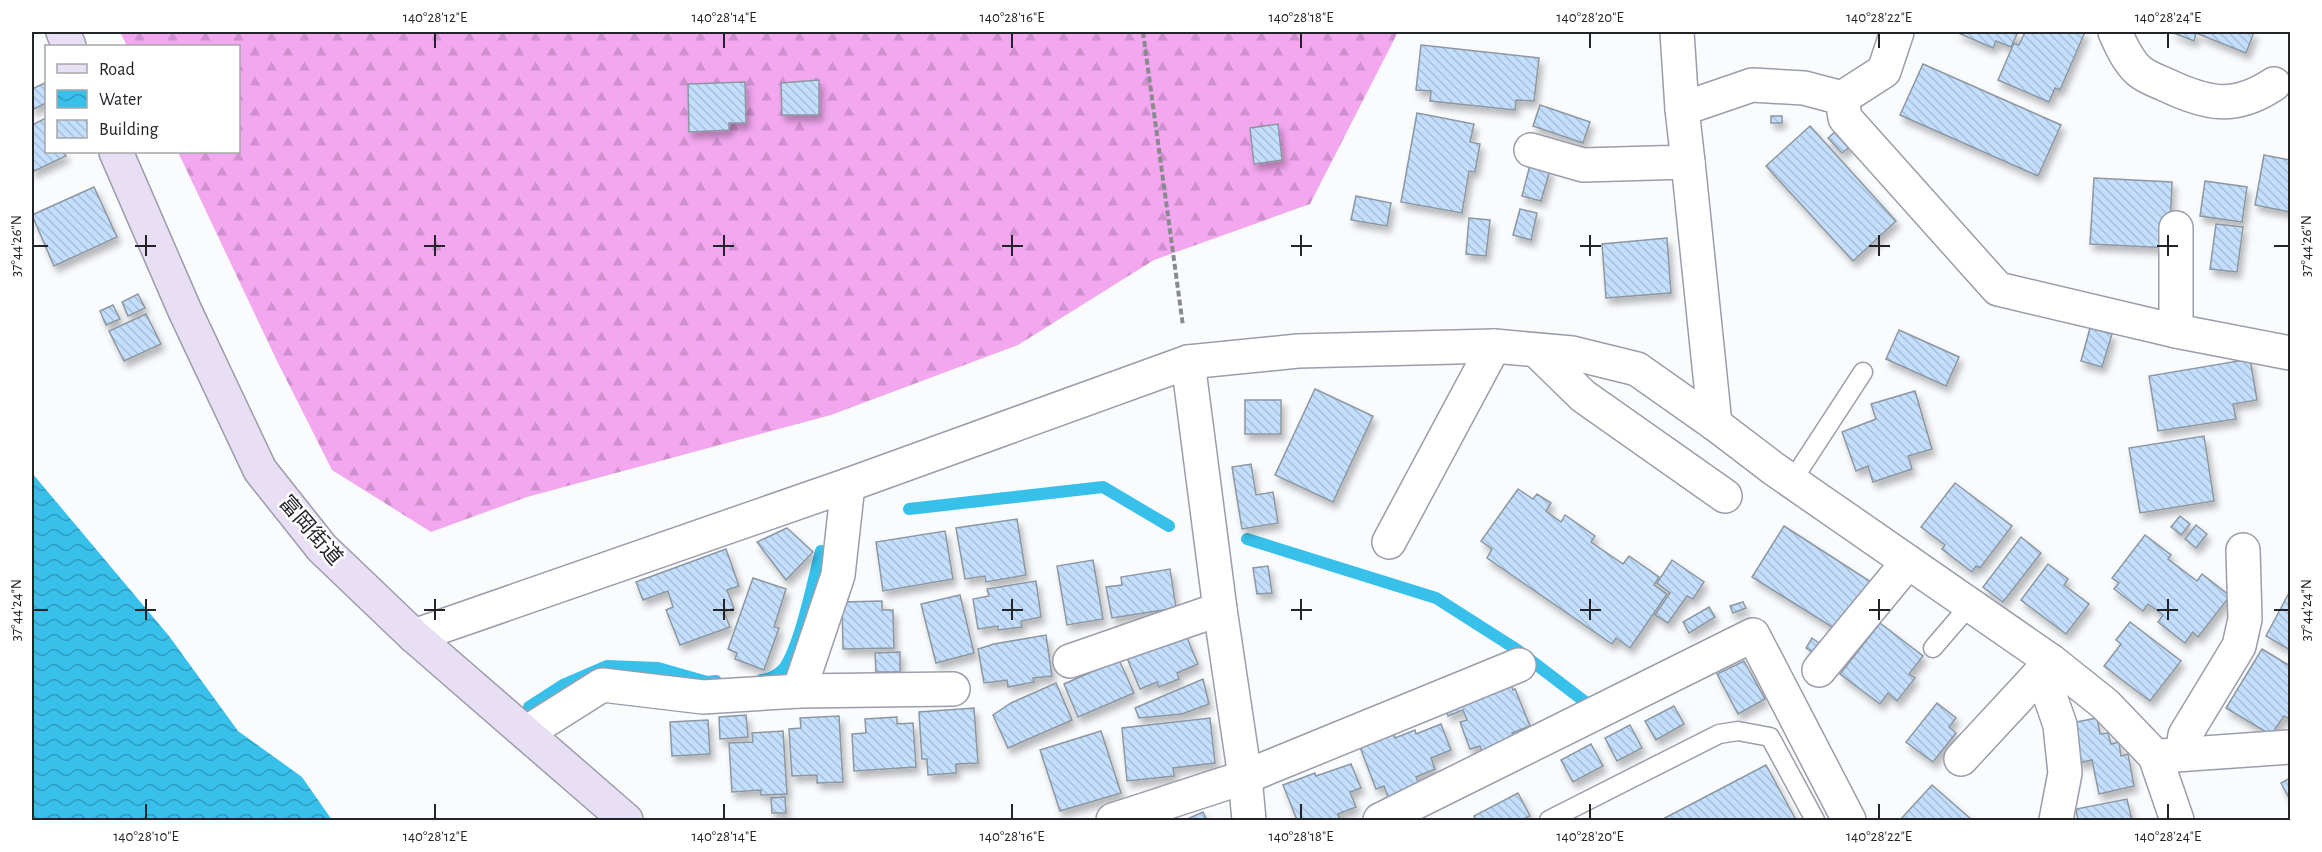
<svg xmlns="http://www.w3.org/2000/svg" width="2322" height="852" font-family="'Alegreya Sans','Noto Sans JP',sans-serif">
	<defs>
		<pattern id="forest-firs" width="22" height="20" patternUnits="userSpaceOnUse" patternTransform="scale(1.5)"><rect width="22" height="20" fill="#f2a7ef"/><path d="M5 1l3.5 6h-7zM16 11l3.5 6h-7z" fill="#cf90cd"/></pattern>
		<pattern id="water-waves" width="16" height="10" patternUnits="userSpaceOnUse" patternTransform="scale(1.5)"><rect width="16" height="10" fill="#37c0ea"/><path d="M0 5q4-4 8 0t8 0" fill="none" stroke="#2e9cbe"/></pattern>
		<pattern id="building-back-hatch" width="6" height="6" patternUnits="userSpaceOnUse" patternTransform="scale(1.5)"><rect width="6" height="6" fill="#c3dffd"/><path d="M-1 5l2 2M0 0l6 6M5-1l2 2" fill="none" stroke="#a7bfd9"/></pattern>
		<filter id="shadow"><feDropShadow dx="3.5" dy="6" stdDeviation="3" flood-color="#0004"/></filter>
	</defs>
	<rect width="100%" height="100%" fill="#fafbfd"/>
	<polygon fill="url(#forest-firs)" points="120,32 1398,32 1310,204 1154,260 1018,345 831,415 527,497 431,532 332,470 276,359 178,152 238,152 238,46 127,46"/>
	<polygon fill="url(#water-waves)" points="32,473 169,636 238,731 302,777 332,820 32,820"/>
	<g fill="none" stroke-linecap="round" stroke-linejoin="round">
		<g stroke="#37c0ea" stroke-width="12">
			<polyline points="909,509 1103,487 1169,526"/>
			<polyline points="1247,539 1436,598 1516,649 1584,701"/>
			<path d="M761 680C770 679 779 675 785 667 801 643 813 581 821 551"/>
			<polyline points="529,707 563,685 607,666 658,668 707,682 716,681"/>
		</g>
	</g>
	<g fill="url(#building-back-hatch)" stroke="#8d97a1" stroke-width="1.5" filter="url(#shadow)">
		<polygon points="1956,32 2018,32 2011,47 1996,41 1993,48"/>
		<polygon points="2025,32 2085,32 2060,90 2055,88 2049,102 1998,80 2014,43 2019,45"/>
		<polygon points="2171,32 2254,32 2246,53 2196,33 2194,41"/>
		<polygon points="1421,45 1539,58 1534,101 1516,100 1515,110 1430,101 1431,91 1416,90"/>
		<polygon points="1923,64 2061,125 2038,176 1900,115"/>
		<polygon points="819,80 819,115 782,115 781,83"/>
		<polygon points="745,82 746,123 729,123 729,130 689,132 688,84"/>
		<polygon points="45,83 46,103 32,110 32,89"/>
		<polygon points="1540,105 1590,122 1583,143 1533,126"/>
		<polygon points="1417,113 1474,124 1470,142 1480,144 1475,172 1469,171 1462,213 1401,202"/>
		<rect x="1771" y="116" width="11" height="7"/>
		<polygon points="46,118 46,152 64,152 66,156 32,172 32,125"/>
		<polygon points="1278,124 1282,160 1254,164 1250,128"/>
		<polygon points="1810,126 1896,221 1853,261 1766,166"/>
		<polygon points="1838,129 1852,145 1842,153 1828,138"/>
		<polygon points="2264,155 2290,160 2290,212 2255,205"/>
		<polygon points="1530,165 1550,170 1541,201 1522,196"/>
		<polygon points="2094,178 2172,182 2169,248 2090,244"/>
		<polygon points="2205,181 2247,187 2242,222 2200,216"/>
		<polygon points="94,187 117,237 54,266 32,215"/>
		<polygon points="1356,196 1391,203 1387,226 1351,220"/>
		<polygon points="1520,209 1537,213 1531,240 1513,235"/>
		<polygon points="1469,218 1490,220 1486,256 1466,254"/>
		<polygon points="2216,224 2243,227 2237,272 2210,269"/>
		<polygon points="1667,238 1671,293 1606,298 1602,244"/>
		<polygon points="138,294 145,308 128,316 122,302"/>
		<polygon points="113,305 120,319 106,325 100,311"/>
		<polygon points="146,314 161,344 124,361 109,331"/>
		<polygon points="2090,328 2112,334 2102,367 2081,361"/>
		<polygon points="1899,330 1959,357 1946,386 1886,359"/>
		<polygon points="2250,359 2257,400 2233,404 2236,419 2158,431 2149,376"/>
		<polygon points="1315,389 1373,416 1333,502 1275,475"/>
		<polygon points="1915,391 1932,449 1908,456 1912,469 1873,482 1868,466 1856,471 1842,432 1876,419 1871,404"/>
		<rect x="1245" y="400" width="36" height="34"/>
		<polygon points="2204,436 2214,501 2140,513 2129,448"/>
		<polygon points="1251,464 1256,495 1273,492 1278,523 1242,529 1232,467"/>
		<polygon points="1955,483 2012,526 1980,568 1976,566 1972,572 1942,549 1945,545 1921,527"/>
		<polygon points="1518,489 1533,499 1537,494 1551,503 1546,511 1561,522 1565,515 1595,536 1591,542 1623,564 1629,556 1659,577 1654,585 1667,594 1630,648 1616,638 1612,644 1487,558 1492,549 1481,541"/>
		<polygon points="2180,516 2190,524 2181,535 2171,527"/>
		<polygon points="1017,519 1026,575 986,582 985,576 965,579 956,528"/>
		<polygon points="2196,525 2207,534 2196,548 2185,539"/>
		<polygon points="1784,526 1871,582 1840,632 1752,577"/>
		<polygon points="787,528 813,552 786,580 757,542"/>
		<polygon points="945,531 953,579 883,591 876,542"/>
		<polygon points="2145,535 2171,555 2168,559 2197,581 2202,574 2230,596 2198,637 2193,632 2185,643 2158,622 2163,615 2148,604 2143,611 2114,589 2119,583 2112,578"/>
		<polygon points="2021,537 2041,553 2003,602 1983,587"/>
		<polygon points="726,549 739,586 727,590 734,608 724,612 730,627 680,645 666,610 673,607 668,591 643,600 636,582"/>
		<polygon points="1093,560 1103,619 1067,625 1057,566"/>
		<polygon points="1672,560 1704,582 1693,599 1687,596 1668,623 1655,615 1670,593 1657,583"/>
		<polygon points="2048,564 2068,579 2064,585 2089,604 2066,634 2021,600"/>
		<polygon points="1268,566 1272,593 1257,594 1253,568"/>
		<polygon points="1170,569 1176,608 1112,618 1106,587 1122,585 1121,577"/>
		<polygon points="753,578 786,589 774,627 779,628 764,670 735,659 737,653 728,649"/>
		<polygon points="1036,581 1041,617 1021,621 1022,627 998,630 998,626 978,629 973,599 989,596 987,589"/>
		<polygon points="2290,591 2290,650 2266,636"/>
		<polygon points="960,595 974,653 936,663 921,604"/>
		<polygon points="882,601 882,610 893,610 894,648 843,649 842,602"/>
		<polygon points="1743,602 1746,608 1733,613 1730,606"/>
		<polygon points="1709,607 1715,617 1689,633 1683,622"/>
		<polygon points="2130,622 2181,661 2150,701 2104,666 2121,644 2116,640"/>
		<polygon points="1880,623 1923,656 1909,674 1915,678 1897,701 1888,693 1880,704 1840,674"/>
		<polygon points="1185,633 1198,664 1177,673 1179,679 1159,687 1157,682 1140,689 1127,658"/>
		<polygon points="1046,635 1052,676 1033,678 1034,682 1008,687 1007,680 984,683 978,649 994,644"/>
		<polygon points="1812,638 1826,648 1820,657 1806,648"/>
		<polygon points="2262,649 2290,666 2290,719 2284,716 2271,735 2226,708"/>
		<polygon points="900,652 900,672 876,672 875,653"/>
		<polygon points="1119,660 1134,693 1078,717 1064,684"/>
		<polygon points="1744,661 1765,699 1738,714 1717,674"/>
		<polygon points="1203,679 1209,704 1182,714 1139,718 1135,708"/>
		<polygon points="1056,683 1072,720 1008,748 993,715 1011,703"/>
		<polygon points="1511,684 1513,690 1515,689 1530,726 1512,733 1516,743 1483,756 1480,746 1470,749 1460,722 1467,720 1463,710 1448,716 1446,708"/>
		<polygon points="1937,703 1956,718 1949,727 1956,733 1933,762 1906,742"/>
		<polygon points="1674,706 1684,724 1656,740 1645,721"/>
		<polygon points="974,708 978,763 956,764 956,773 928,775 927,759 922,759 919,712"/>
		<polygon points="746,715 748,737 720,739 719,717"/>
		<polygon points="839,716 843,782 817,783 817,775 792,776 789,729 801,728 800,718"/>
		<polygon points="897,717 897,724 913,723 916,767 854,771 852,734 866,733 865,719"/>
		<polygon points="1210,718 1215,763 1173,768 1174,776 1127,781 1122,728"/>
		<polygon points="2097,718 2100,734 2108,733 2111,744 2119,742 2121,756 2128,754 2134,786 2099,794 2092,760 2079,763 2071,723"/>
		<polygon points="708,720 710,754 672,756 670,722"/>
		<polygon points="1441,724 1451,750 1431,758 1435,769 1416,777 1420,786 1388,797 1384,786 1376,789 1360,747 1394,734 1395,738 1415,730 1416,734"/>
		<polygon points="1630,725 1642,748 1617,761 1605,738"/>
		<polygon points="783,731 787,794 761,795 761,790 732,792 729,743 753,742 752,733"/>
		<polygon points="1101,731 1121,793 1060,811 1040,750"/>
		<polygon points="1591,744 1603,766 1573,782 1561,760"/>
		<polygon points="1351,764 1361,788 1350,792 1356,807 1338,814 1340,820 1297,820 1283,785 1315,773 1316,776"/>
		<polygon points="1766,765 1796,820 1661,820"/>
		<polygon points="2290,778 2290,800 2281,783"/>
		<polygon points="1932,785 1972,820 1900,820"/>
		<polygon points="1518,793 1530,816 1521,820 1476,820 1474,816"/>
		<polygon points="785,797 786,813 772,813 771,798"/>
		<polygon points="2127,799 2132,820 2078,820 2076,809"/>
		<polygon points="1203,812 1207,820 1185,820"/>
	</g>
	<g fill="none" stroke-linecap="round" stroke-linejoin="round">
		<g stroke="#9b9daa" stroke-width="21">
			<g id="lane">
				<polyline points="1792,481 1863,372"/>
				<polyline points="1933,648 1970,605"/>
				<polyline points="1549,820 1719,734 1738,731 1770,737 1815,820"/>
			</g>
		</g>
		<g stroke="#9b9daa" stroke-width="36">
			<g id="street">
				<polyline points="1677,32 1682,109 1752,85 1804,88 1842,98 1845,118 1998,289 2176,331"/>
				<path d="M2115 32C2121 46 2128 61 2139 71 2146 77 2157 81 2164 84 2206 104 2234 111 2274 84"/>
				<polyline points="1842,98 1884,71 1897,32"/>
				<polyline points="1531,150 1583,165 1688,162 1682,109"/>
				<polyline points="1688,162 1715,424"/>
				<polyline points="2176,228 2176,331 2290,353"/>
				<polyline points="1538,352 1583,396 1725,496"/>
				<polyline points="1188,362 1220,609 1245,777 1249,820"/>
				<polyline points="1389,542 1494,346"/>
				<polyline points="414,636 848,485 1188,362 1298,351 1494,346 1572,353 1637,369 1715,424 1774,469 2051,661 2105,704 2155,756 2177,820"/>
				<polyline points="1070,661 1220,609"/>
				<polyline points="2051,661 2036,678 2050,696 2060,725 2065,773 2056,820"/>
				<polyline points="1819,670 1908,562"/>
				<polyline points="799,691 953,689"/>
				<polyline points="526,733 602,685 703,697 799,691 838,575 848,485"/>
				<polyline points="2182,754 2185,735 2239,646 2245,619 2243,550"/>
				<polyline points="2161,756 2290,747"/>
				<polyline points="1961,759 2036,678"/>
				<polyline points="1113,820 1245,777 1519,665"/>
				<polyline points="1380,820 1753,635 1849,820"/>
			</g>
		</g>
		<g stroke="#9b9daa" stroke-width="36">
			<g id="secondary">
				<polyline points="63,32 69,46"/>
				<polyline points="116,152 185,311 260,470 322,548 414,636 626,820"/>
			</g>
		</g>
		<polyline stroke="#898a8e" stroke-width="4" stroke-dasharray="6 3" stroke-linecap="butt" points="1143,32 1183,326"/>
		<use href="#lane" stroke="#fff" stroke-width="18"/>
		<use href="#street" stroke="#fff" stroke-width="33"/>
		<use href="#secondary" stroke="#e8dff4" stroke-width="33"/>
	</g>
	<path fill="none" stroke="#232429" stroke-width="2" d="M435 33V48M724 33V48M1012 33V48M1301 33V48M1590 33V48M1879 33V48M2168 33V48M146 235V256M435 235V256M724 235V256M1012 235V256M1301 235V256M1590 235V256M1879 235V256M2168 235V256M33 246H48M135 246H156M424 246H445M713 246H734M1002 246H1023M1291 246H1312M1580 246H1601M1869 246H1890M2157 246H2178M2274 246H2289M146 599V620M435 599V620M724 599V620M1012 599V620M1301 599V620M1590 599V620M1879 599V620M2168 599V620M33 610H48M135 610H156M424 610H445M713 610H734M1002 610H1023M1291 610H1312M1580 610H1601M1869 610H1890M2157 610H2178M2274 610H2289M146 804V819M435 804V819M724 804V819M1012 804V819M1301 804V819M1590 804V819M1879 804V819M2168 804V819"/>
	<g text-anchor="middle" stroke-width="5" stroke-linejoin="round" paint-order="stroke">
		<g font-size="21" fill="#232429" stroke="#fff">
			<text transform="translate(311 530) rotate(49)" y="7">富岡街道</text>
		</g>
	</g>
	<rect width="2322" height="852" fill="none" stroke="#ffffff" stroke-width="66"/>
	<rect x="45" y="45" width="195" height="108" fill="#ffffff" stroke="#a7a7a9" stroke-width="1.5"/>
	<rect x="57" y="64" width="30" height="9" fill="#e8dff4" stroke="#a7a7a9" stroke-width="1.5"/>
	<text x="99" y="75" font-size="18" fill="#232429">Road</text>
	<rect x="57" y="90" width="30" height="18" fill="url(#water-waves)" stroke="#a7a7a9" stroke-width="1.5"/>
	<text x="99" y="105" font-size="18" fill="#232429">Water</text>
	<rect x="57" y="120" width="30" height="18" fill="url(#building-back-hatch)" stroke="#a7a7a9" stroke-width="1.5"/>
	<text x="99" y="135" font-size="18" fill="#232429">Building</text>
	<rect x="33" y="33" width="2256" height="786" fill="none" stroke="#232429" stroke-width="2"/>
	<g font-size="15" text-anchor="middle" fill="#232429">
		<text x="435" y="22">140°28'12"E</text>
		<text x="724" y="22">140°28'14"E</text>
		<text x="1012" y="22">140°28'16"E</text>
		<text x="1301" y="22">140°28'18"E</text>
		<text x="1590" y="22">140°28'20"E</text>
		<text x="1879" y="22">140°28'22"E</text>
		<text x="2168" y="22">140°28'24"E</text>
		<text transform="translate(16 246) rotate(-90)" y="5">37°44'26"N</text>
		<text transform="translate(2306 246) rotate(-90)" y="5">37°44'26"N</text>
		<text transform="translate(16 610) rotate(-90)" y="5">37°44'24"N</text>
		<text transform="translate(2306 610) rotate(-90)" y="5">37°44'24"N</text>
		<text x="146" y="841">140°28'10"E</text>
		<text x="435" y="841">140°28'12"E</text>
		<text x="724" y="841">140°28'14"E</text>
		<text x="1012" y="841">140°28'16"E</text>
		<text x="1301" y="841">140°28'18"E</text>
		<text x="1590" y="841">140°28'20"E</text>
		<text x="1879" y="841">140°28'22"E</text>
		<text x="2168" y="841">140°28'24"E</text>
	</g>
</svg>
